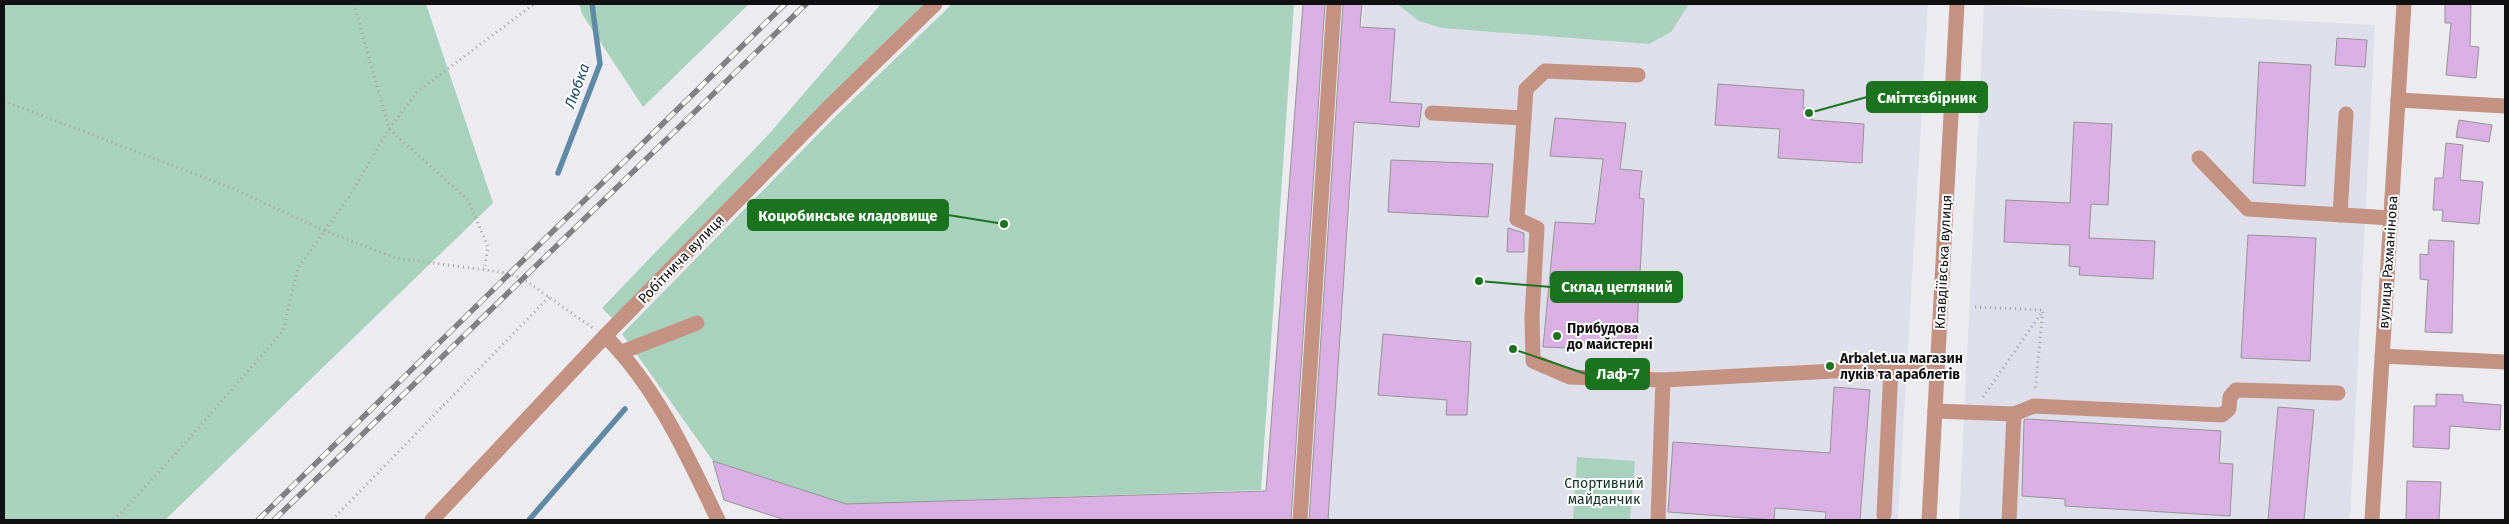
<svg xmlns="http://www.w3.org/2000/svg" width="2509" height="524" font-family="'Fira Sans',sans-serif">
	<rect width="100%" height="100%" fill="#ececf0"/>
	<g fill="#dedfea">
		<polygon points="1364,4 1928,4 1898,520 1328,520"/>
		<polygon points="1984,5 2375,25 2350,520 1959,520"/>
	</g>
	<g fill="#a9d2be">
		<polygon points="4,4 426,4 493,203 165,520 4,520"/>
		<polygon points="579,4 749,4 643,107 582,14"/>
		<polygon points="881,4 926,4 613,319 602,308 769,134"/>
		<polygon points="952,4 1294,4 1261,490 846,504 713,461 622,334 837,115"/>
		<polygon points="1397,4 1689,4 1671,32 1649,44 1442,28 1419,21"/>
		<polygon points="1577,457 1635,461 1630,520 1573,520"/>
	</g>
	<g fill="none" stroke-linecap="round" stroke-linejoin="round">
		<g stroke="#6089a6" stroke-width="5.5">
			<polyline points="558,173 600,64 592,4"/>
			<polyline points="529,520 625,409"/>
		</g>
	</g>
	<g fill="#dab0e4" stroke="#959396">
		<polygon points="1303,4 1325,4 1291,520 785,520 724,500 713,461 846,504 1266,491"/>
		<polygon points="1343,4 1362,4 1360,27 1395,29 1390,102 1422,104 1419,127 1354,122 1328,520 1309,520"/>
		<polygon points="2445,4 2471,4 2470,46 2479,47 2476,78 2446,75 2451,23 2445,23"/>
		<polygon points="2337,38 2367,40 2365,67 2335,65"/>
		<polygon points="2259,62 2311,65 2305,186 2253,183"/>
		<polygon points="1718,84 1804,90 1803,108 1812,109 1812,120 1864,124 1862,163 1778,158 1780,129 1715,125"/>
		<polygon points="1555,118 1626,123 1620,169 1642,171 1639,198 1644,199 1636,349 1570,345 1570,348 1543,347 1555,222 1595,224 1603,159 1550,156"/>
		<polygon points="2459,120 2492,125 2489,142 2456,137"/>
		<polygon points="2074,122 2112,124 2108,205 2091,204 2089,238 2155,241 2153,279 2079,275 2080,267 2069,266 2070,245 2004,242 2006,200 2070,203"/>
		<polygon points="2446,143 2463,145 2460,180 2483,182 2479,224 2442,221 2443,210 2433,210 2435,178 2443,178"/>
		<polygon points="1391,160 1493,164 1488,217 1388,212"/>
		<polygon points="1508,228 1524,233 1524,252 1507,252"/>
		<polygon points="2248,235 2316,238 2310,361 2241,358"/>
		<polygon points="2429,240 2454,241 2452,333 2425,332 2428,280 2420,279 2420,254 2428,255"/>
		<polygon points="1383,334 1471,342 1467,415 1446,415 1447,400 1378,395"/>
		<polygon points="1834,387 1870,390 1860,520 1825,520 1826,512 1775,508 1774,520 1668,512 1673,442 1830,453"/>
		<polygon points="2436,394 2463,395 2463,402 2501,405 2500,430 2450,426 2449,449 2413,447 2414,406 2436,406"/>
		<polygon points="2278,407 2314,410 2304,520 2268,520"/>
		<polygon points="2027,419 2221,431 2219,463 2233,464 2230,516 2065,506 2065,499 2022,496 2024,420"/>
		<polygon points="2407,481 2441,482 2439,520 2406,520"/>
	</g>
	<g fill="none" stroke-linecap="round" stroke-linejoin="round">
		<g stroke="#a2a2a5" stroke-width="3" stroke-dasharray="1 4" stroke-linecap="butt">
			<polyline points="354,4 389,129 468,200 488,247 484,270"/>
			<polyline points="4,101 234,189 325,231 396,258 508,273 523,279 593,328"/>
			<polyline points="1975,307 2043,310 2035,391"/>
			<polyline points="1983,397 2042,312"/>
			<polyline points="114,520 171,459 283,331 298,268 349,197 389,129 417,92 534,4"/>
			<polyline points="332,520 549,297"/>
		</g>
		<g stroke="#c49282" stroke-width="15">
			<polyline points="1638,75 1545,71 1526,89 1517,219 1537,228 1532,317 1533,361 1570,377 1663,380 1658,520"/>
			<polyline points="2398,100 2505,106"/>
			<polyline points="1432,113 1524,118"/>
			<polyline points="2199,158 2248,209 2391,218"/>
			<polyline points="2340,215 2346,114"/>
			<path d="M605 336C656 386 688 457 718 520"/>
			<polyline points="622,352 697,323"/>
			<polyline points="2382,356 2505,362"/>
			<polyline points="1663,380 1891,368"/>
			<polyline points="1935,411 2014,414 2009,520"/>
			<polyline points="2014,414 2034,406 2222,415 2229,409 2230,397 2236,390 2338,393"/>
			<polyline points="1884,515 1891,368 1938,372"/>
			<polyline points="432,520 605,336 829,107 935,4"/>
			<polyline points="1300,520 1334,4"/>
			<polyline points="1929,520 1957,4"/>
			<polyline points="2372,520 2404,4"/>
		</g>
		<g stroke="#818183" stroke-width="5.5">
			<g id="rail">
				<polyline points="258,520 785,4"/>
				<polyline points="274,520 806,4"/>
			</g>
		</g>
		<use href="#rail" stroke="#fff" stroke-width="4" stroke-dasharray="11" stroke-linecap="butt"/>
	</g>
	<g fill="#1b731f" stroke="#fff" stroke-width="2">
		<circle cx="1557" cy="336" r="5"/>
		<circle cx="1830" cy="366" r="5"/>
	</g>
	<g text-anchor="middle" stroke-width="4" stroke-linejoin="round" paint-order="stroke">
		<g font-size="14" fill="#101011" stroke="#fff">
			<text transform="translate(681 259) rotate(-46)" y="5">Робітнича вулиця</text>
			<text transform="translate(1943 262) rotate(-87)" y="5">Клавдіївська вулиця</text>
			<text transform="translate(2388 262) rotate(-86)" y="5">вулиця Рахманінова</text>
		</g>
		<g font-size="14" font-weight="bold" fill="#101011" stroke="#fff" text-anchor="start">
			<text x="1567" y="333">Прибудова<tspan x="1567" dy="16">до майстерні</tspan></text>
			<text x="1840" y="363">Arbalet.ua магазин<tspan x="1840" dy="16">луків та араблетів</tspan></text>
		</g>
		<g font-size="14" fill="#103124" stroke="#fff">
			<text x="1604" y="488">Спортивний<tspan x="1604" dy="16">майданчик</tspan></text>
		</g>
		<g font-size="15" font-style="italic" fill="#1c4965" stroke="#fff">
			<text transform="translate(577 86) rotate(-70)" y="5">Любка</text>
		</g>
	</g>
	<path fill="none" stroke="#1b731f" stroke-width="2" d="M1809 113L1867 97M1004 224L948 215M1479 281L1551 287M1513 349L1586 374"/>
	<g fill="#1b731f" stroke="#fff" stroke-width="2">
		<circle cx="1809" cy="113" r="5"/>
		<circle cx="1004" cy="224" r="5"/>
		<circle cx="1479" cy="281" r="5"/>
		<circle cx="1513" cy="349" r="5"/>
	</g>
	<g fill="#1b731f" stroke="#1b731f" stroke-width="2">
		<rect x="1867" y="82" width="120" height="30" rx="5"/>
		<rect x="748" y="200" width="200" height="30" rx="5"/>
		<rect x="1551" y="272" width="131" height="30" rx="5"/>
		<rect x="1586" y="359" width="63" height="30" rx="5"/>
	</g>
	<g font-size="15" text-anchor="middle" font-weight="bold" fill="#fff">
		<text x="1927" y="103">Сміттєзбірник</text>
		<text x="848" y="221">Коцюбинське кладовище</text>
		<text x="1617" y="292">Склад цегляний</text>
		<text x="1618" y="379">Лаф-7</text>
	</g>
	<rect width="2509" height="524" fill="none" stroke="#101011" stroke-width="10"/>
</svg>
